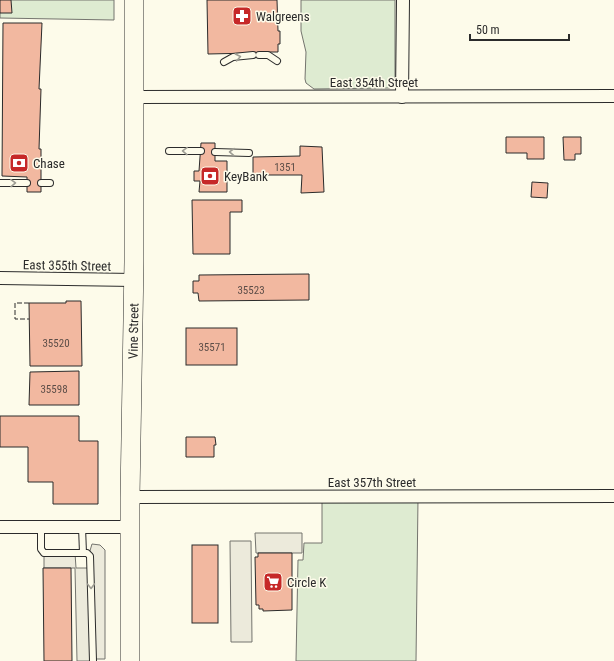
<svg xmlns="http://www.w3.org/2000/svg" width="614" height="661" font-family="'Roboto Condensed',sans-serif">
	<rect width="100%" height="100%" fill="#fdfbea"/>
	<g fill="#deebd1" stroke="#74746e">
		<polygon points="0,0 114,0 114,20 0,18"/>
		<polygon points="301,0 395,0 395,84 390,88 314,89 306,83 305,79 306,52 301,31"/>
		<polygon points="322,498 418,499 416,661 296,661 298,560 303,560 304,543 322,543"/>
	</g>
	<g fill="#eceadb" stroke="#74746e">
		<polygon points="255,533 302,533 302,553 256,553"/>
		<polygon points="230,541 251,541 252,642 231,642"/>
		<polygon points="92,544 100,545 105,550 105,659 92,659 91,661 77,661 75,568 44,568 44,553 75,553 76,568 90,568 89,554"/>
	</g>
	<g fill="#f2b8a0" stroke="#2b2b2b">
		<polygon points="0,0 11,0 12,13 0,13"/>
		<polygon points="207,0 277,0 278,31 280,31 280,44 278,44 278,52 259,52 259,56 253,56 253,53 208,54"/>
		<polygon points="3,23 42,23 39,89 41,89 39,149 41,149 41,192 27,192 27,177 2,176"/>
		<polygon points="506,137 544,137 544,159 527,159 527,153 506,153"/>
		<polygon points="563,137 581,137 581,154 575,154 575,160 564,160"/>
		<polygon points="201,143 215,143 215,161 227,161 227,192 199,192 200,181 194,181 194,171 199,171"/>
		<polygon points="300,146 322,147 324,192 301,193 302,175 253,175 253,157 300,156"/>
		<polygon points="532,182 548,183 547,198 531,197"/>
		<polygon points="192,200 242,200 242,212 230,212 230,254 193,254"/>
		<polygon points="309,274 309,300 199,301 198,293 193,293 193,281 199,281 199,275"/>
		<polygon points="66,301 81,301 82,366 30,366 29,303 66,303"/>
		<rect x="186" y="328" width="51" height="37"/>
		<polygon points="79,371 79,405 29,405 30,372"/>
		<polygon points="0,416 79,416 79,441 98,441 98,504 53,504 53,482 28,482 28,447 0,447"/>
		<polygon points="186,437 215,437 216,445 214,445 214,457 186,457"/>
		<rect x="192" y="545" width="26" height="78"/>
		<polygon points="258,553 292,553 292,610 263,611 263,609 259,609 259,605 256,605 255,557 258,557"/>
		<polygon points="43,568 71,568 72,661 44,661"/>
	</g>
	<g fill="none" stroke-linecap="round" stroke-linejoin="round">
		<g stroke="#2b2b2b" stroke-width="8">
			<g id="lane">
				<polyline points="259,55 268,55 277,61"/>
				<polyline points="224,62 233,57 253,55"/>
				<polyline points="169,151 201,151"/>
				<polyline points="215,152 249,153"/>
				<polyline points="0,183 27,183"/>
				<polyline points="41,183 50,183"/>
				<polyline points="41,527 41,549 44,553 87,553 90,556 93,661"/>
				<polyline points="82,527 83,553"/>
			</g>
		</g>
		<g stroke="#2b2b2b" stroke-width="14">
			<g id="street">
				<polyline points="134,97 614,96"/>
				<polyline points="402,97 403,0"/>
				<polyline points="0,278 134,280"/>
				<polyline points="130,497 614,496"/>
				<polyline points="0,527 130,527"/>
			</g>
		</g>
		<g stroke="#2b2b2b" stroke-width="20">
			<polyline id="primary" points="130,661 130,497 134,262 134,0"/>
		</g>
		<use href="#lane" stroke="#fdfbea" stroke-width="6"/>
		<use href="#street" stroke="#fdfbea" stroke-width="12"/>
		<use href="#primary" stroke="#fdfbea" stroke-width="19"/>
		<polyline stroke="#2b2b2b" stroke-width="1" stroke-dasharray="5 2" stroke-linecap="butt" points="29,303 15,303 15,319 29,319"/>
	</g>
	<defs><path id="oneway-chevron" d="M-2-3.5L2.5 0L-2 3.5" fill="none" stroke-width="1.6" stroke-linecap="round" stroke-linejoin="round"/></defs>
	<g stroke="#9e9d94">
		<use href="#oneway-chevron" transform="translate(238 57) rotate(-11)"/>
		<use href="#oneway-chevron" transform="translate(185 151) rotate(-179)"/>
		<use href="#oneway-chevron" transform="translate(232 152) rotate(-179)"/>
		<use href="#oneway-chevron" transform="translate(13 183) rotate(-1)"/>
		<use href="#oneway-chevron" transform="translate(91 586) rotate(89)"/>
	</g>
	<defs>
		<g id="pharmacy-square" transform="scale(1)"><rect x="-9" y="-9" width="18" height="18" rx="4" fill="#c62828" stroke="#fdfbea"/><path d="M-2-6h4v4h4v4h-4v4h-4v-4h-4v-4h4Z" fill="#fff"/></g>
		<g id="bank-square" transform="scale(1)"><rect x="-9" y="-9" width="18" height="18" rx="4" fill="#c62828" stroke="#fdfbea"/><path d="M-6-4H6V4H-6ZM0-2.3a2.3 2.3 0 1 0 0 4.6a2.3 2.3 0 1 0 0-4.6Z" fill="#fff"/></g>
		<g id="supermarket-square" transform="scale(1)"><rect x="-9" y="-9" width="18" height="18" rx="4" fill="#c62828" stroke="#fdfbea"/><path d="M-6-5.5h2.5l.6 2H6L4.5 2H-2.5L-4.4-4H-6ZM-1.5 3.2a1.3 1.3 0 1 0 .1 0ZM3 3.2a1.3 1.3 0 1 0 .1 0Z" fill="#fff"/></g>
	</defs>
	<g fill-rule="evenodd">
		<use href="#pharmacy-square" x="242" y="16"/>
		<use href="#bank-square" x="19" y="163"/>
		<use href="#bank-square" x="210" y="176"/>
		<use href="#supermarket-square" x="273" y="582"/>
	</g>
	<g text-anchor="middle" stroke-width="3" stroke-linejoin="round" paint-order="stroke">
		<g font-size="11" fill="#5d4e48">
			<text x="285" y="171">1351</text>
			<text x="251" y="294">35523</text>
			<text x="56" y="347">35520</text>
			<text x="212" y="351">35571</text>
			<text x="54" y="393">35598</text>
		</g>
		<g font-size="13" fill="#2b2b2b" stroke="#fdfbea" text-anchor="start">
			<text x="256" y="21">Walgreens</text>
			<text x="33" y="168">Chase</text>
			<text x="224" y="181">KeyBank</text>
			<text x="287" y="587">Circle K</text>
		</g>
		<g font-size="13" fill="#2b2b2b" stroke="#fdfbea">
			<text x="374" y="87">East 354th Street</text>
			<text transform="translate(67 265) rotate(1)" y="5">East 355th Street</text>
			<text transform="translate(133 331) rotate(-89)" y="5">Vine Street</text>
			<text x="372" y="487">East 357th Street</text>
		</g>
	</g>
	<path d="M470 34v6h99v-6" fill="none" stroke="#2b2b2b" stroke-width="2"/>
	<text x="476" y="34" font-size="12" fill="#2b2b2b" stroke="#fdfbea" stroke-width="3" paint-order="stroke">50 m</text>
</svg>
